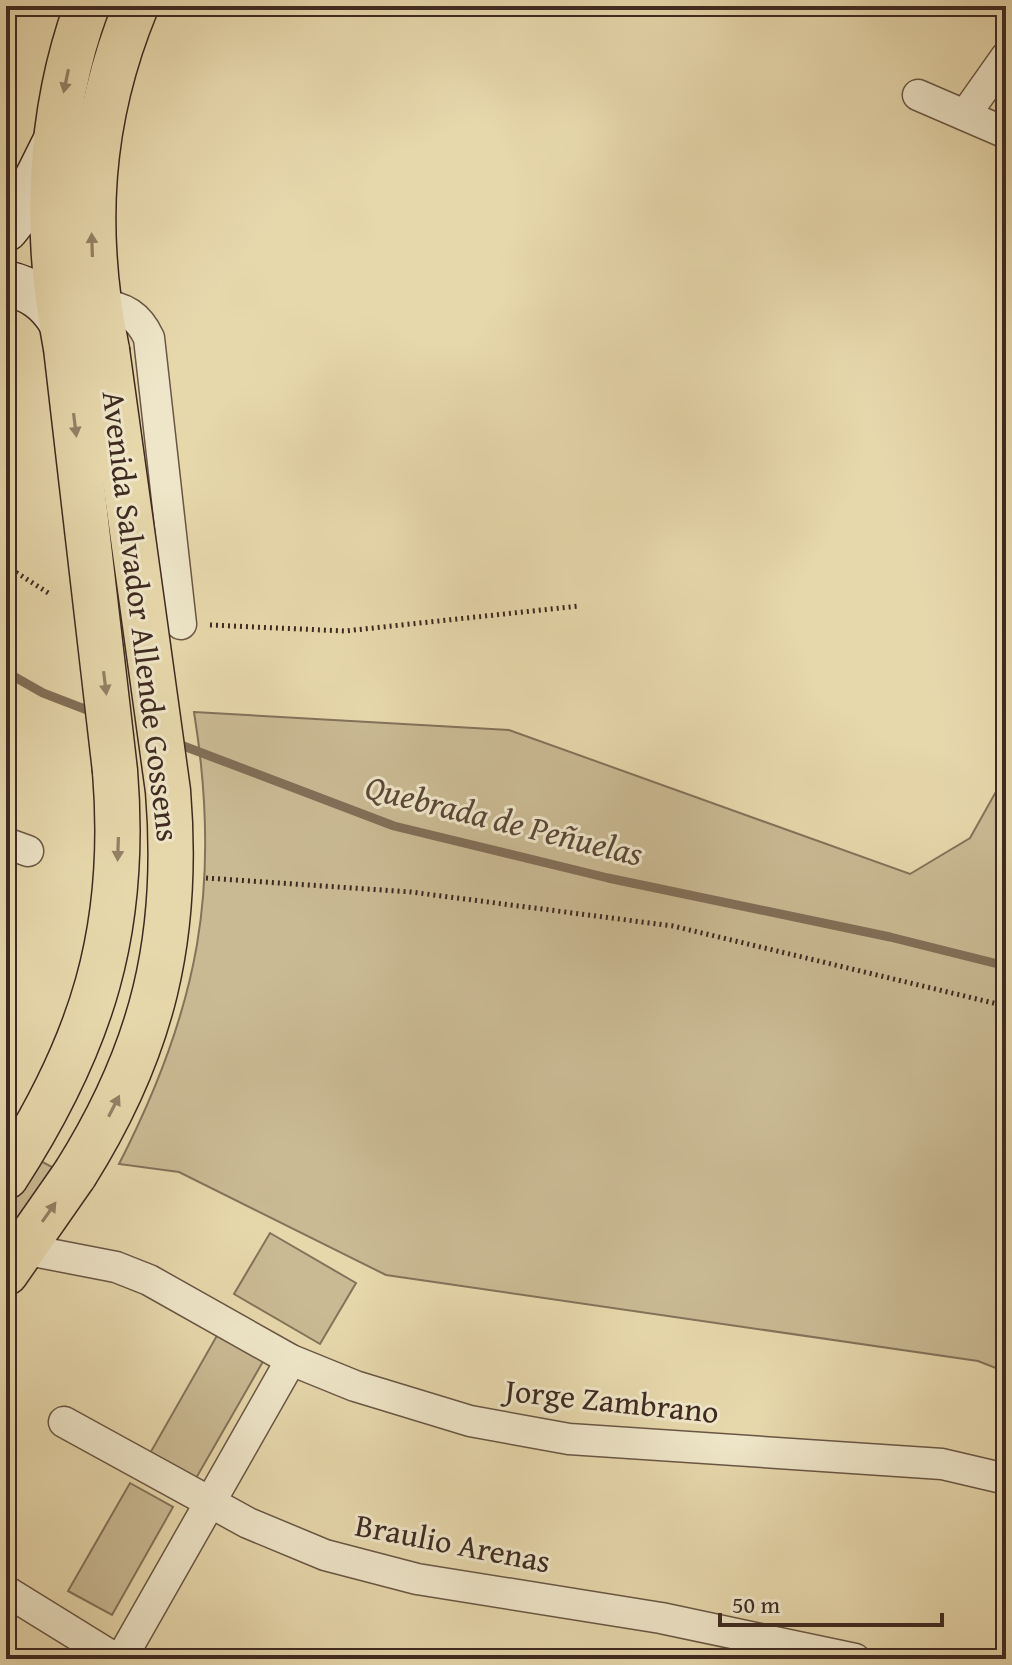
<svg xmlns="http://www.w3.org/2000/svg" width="1012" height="1665" font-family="'Gentium Book Plus',serif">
	<rect width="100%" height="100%" fill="#e7d8ac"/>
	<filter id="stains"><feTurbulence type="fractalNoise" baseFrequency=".0025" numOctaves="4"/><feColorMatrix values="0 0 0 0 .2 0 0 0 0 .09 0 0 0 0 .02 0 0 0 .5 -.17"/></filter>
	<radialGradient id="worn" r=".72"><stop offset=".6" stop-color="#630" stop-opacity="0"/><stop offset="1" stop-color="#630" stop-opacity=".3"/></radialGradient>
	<g fill="#caba94" stroke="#84725a" stroke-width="2">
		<path d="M194 712 509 730 910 874 970 838 998 788 1006 792V1372L978 1361 386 1275 179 1172 119 1164C199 1008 222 885 194 712Z"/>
		<polygon points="35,1158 54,1168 13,1225 6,1222 6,1205"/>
		<polygon points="270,1233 356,1283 320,1344 234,1294"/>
		<polygon points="219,1332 265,1358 195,1480 149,1455"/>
		<polygon points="130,1483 173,1507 112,1615 68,1591"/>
	</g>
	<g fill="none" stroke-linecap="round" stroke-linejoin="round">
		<g stroke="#826f58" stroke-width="9">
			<polyline points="6,672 43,693 95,713"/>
			<polyline points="173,742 394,826 608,878 890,937 1006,966"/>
		</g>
		<g stroke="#695644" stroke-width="33">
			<g id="minor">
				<polyline points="918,95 1006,133"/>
				<polyline points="965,115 1006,57"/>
				<path d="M98 306C123 305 139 316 149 338L181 624"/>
				<polyline points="6,843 28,851"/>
				<polyline points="10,1242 23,1249 116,1267 149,1280 291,1360 355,1386 470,1421 569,1439 942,1464 1006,1479"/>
				<polyline points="64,1422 248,1523 325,1555 417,1579 661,1618 855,1659"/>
				<polyline points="6,1591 116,1659"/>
				<polyline points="121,1659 291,1360"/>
			</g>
		</g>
		<g stroke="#3f2a21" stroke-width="47">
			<g id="secondary">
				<polyline points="6,229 21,210 56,140"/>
				<path d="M6 283C31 289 48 300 61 322"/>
			</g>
		</g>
		<g stroke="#3f2a21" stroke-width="47">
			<g id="primary">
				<path d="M66 348C44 235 47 115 87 6"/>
				<path d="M107 350C83 230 89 120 136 6"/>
				<path d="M6 1177C92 1044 128 930 115 771"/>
				<polyline points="6,1273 75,1174"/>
			</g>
		</g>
		<g stroke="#3f2a21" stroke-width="5" stroke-dasharray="2 4" stroke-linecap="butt">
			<polyline points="6,566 50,594"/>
			<polyline points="210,625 345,631 579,606"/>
			<polyline points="206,878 411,892 673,926 1006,1006"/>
			<polyline points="6,1322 16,1307"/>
		</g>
		<use href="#minor" stroke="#efe6c9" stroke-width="30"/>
		<use href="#secondary" stroke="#efe6c9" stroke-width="44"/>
		<use href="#primary" stroke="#e7d8ac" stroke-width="44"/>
		<g stroke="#3f2a21" stroke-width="47" stroke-linecap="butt">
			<g id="primary-bridge">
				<polyline points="66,348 115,771"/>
				<path d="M75 1174C153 1050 180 937 168 791L107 350"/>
			</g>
		</g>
		<use href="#primary-bridge" stroke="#e7d8ac" stroke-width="44"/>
	</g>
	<defs><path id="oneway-solid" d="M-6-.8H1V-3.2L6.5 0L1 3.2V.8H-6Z" transform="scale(2)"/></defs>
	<g fill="#938166">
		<use href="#oneway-solid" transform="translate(66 81) rotate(102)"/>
		<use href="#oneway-solid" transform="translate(92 245) rotate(-92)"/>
		<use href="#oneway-solid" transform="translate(75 425) rotate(83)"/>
		<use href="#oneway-solid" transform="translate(105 683) rotate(83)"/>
		<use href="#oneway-solid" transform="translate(118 849) rotate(92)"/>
		<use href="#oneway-solid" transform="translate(114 1106) rotate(-63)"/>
		<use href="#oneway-solid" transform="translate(49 1212) rotate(-55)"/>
	</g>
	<g text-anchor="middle" stroke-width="6" stroke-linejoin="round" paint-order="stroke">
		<g font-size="32" fill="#3f2a21" stroke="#efe6c9">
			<text transform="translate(141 616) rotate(83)" y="11">Avenida Salvador Allende Gossens</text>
			<text transform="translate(612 1401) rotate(6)" y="11">Jorge Zambrano</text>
			<text transform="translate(453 1543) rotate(11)" y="11">Braulio Arenas</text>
		</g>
		<g font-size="34" font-style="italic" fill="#5b4738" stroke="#efe6c9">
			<text transform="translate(504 820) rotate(14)" y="12">Quebrada de Peñuelas</text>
		</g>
	</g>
	<rect width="1012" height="1665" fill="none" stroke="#e7d8ac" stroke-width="32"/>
	<rect x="8" y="8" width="996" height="1649" fill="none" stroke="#3f2a21" stroke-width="4"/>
	<rect x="16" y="16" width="980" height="1633" fill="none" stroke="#3f2a21" stroke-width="2"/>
	<path d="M720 1613v12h222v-12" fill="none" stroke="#3f2a21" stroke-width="4"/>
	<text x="732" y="1613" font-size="24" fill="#3f2a21" stroke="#efe6c9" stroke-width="6" paint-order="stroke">50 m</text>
	<rect width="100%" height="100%" filter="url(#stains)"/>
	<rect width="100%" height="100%" fill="url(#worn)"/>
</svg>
